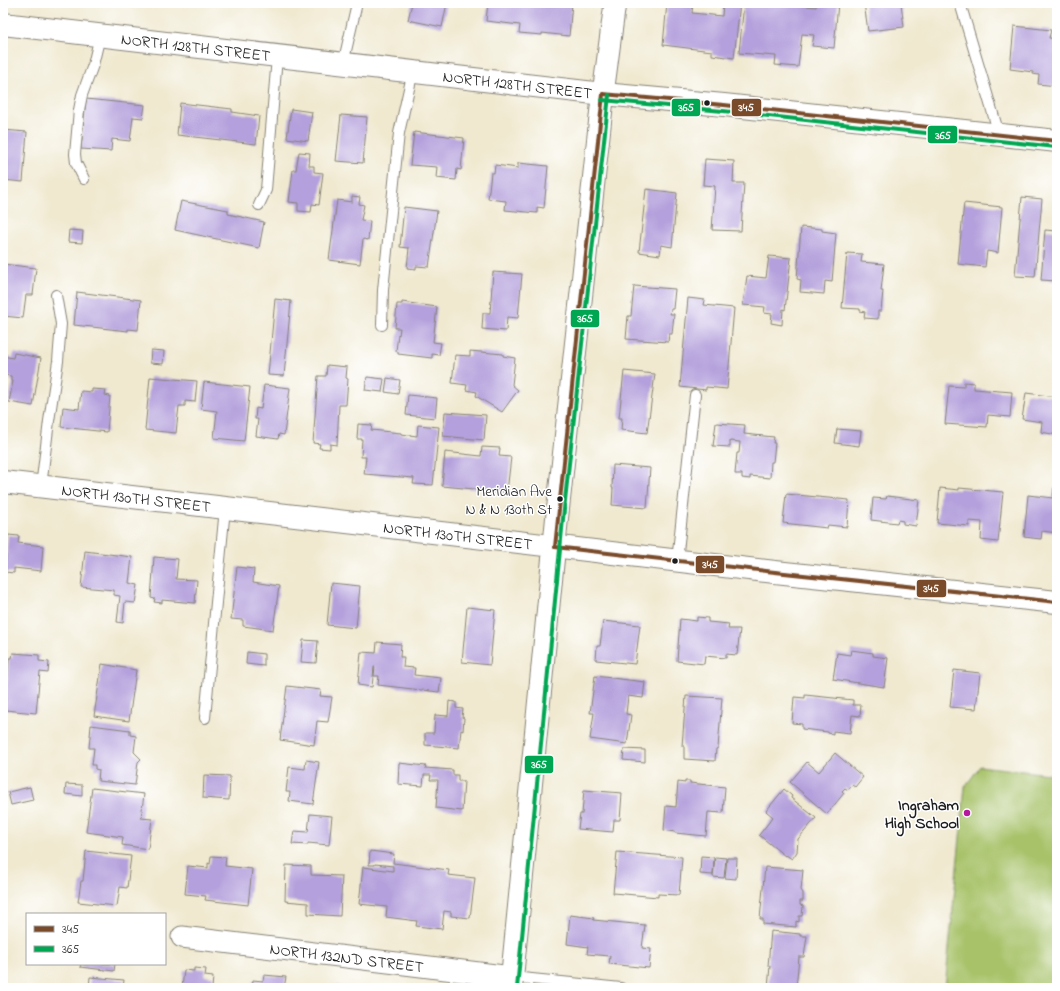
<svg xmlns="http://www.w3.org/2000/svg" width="1060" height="991" font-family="'Indie Flower',sans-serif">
	<rect width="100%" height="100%" fill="#fff"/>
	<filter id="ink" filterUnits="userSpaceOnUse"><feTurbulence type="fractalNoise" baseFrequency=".025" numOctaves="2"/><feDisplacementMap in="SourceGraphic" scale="8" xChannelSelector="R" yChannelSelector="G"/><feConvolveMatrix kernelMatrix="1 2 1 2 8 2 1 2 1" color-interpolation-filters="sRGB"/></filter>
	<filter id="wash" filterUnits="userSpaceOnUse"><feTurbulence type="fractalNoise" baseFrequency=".012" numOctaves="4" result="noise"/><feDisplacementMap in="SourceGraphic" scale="16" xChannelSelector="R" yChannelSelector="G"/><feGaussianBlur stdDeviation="0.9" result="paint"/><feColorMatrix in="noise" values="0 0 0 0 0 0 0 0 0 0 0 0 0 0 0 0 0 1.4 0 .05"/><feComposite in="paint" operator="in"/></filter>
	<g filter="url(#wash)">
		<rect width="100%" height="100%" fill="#f0e9d0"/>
		<polygon fill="#a7c269" stroke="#626f42" points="980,766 1057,775 1057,988 945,988 965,787"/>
		<g id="blocks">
			<g fill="#b4a0dc">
				<polygon points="412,3 447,3 442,27 408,20"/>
				<polygon points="488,3 572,3 569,36 542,33 542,35 519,33 520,25 486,21"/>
				<polygon points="667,3 693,3 692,13 722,16 723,3 740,3 734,58 712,55 712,51 663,45"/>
				<polygon points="744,3 788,3 788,4 816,7 817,3 838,3 834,48 812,46 814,35 802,34 798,67 775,65 776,56 739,53"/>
				<polygon points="864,3 901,3 904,27 868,31"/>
				<polygon points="1014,26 1051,30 1049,38 1057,39 1057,86 1038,84 1039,75 1033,74 1033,72 1010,69"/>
				<polygon points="86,99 145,105 143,118 133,117 130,141 112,139 111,151 81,149"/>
				<polygon points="180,103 232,109 232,112 259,116 256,144 177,135"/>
				<polygon points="291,109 312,112 308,141 287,138"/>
				<polygon points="341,115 367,117 363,163 336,161"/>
				<polygon points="3,130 27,132 23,182 3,180 3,159 4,145 3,145"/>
				<polygon points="414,132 464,138 461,170 457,169 456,180 436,178 437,167 410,165"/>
				<polygon points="299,152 310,153 309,166 314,166 314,172 323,173 319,205 312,204 311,212 298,211 298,203 289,202 293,170 296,170"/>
				<polygon points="705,159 734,161 733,183 744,183 741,231 712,230 715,186 703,185"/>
				<polygon points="518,163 548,166 544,208 537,207 537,213 505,210 506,201 488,199 491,173 494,173 495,165 518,168"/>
				<polygon points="646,189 677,193 672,247 661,245 660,255 639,252"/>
				<polygon points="352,196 360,197 359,204 364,205 361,220 370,221 368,240 363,239 360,264 329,260 337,200 352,202"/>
				<polygon points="1022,197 1042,199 1035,277 1015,276"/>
				<polygon points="181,201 228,210 228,214 264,222 259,248 175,230"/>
				<polygon points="964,203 1002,207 998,253 987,251 985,267 958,264"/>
				<polygon points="404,207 437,211 429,267 416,266 416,269 407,268 409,248 400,247"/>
				<polygon points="801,227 822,229 822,231 836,233 832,282 825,281 824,294 800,292 801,280 797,279"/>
				<polygon points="69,230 83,231 82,243 68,242"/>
				<polygon points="1045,230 1057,231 1057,281 1041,280"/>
				<polygon points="847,253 862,254 861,262 884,264 881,291 883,291 881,311 878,311 878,319 864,318 865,312 860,311 860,309 842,308"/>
				<polygon points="769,256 791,258 785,310 783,309 782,325 771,323 772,314 764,313 765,307 743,305 747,276 766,278"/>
				<polygon points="3,264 36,268 33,295 26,295 23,318 3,316"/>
				<polygon points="493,272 522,274 518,318 507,317 506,331 482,329 483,313 490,313"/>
				<polygon points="634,286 675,289 673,309 671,309 670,314 674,314 672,334 669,334 668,342 626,339 628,316 631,316"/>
				<polygon points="77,292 141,300 138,330 128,329 128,331 74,325"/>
				<polygon points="688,298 705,300 704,305 734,308 727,389 706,387 706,390 680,387"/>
				<polygon points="275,299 291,301 284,376 268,375"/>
				<polygon points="402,302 437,307 433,342 441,343 439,355 432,354 432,358 398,354 398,352 396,351 398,334 399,335 400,328 395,328 397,304 402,304"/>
				<polygon points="151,350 164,351 163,364 150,363"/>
				<polygon points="470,351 503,354 503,356 515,358 512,385 518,390 502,412 476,396 477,392 466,390 467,385 452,383 455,355 470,356"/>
				<polygon points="14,353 41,358 33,406 9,402 13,381 11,381 11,376 3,375 3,356 13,358"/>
				<polygon points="327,365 347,367 346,378 348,379 346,405 339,405 337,445 330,444 330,449 319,448 320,444 313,443 318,376 326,376"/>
				<polygon points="624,371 655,374 647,433 621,430 622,418 619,418"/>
				<polygon points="150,377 197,381 195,402 185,401 185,406 179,406 176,433 145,430"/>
				<polygon points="367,377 384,379 382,392 365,390"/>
				<polygon points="387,378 400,380 398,394 385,392"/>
				<polygon points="204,382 250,387 244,441 214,438 217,411 201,409"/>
				<polygon points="964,382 974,383 974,389 1012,392 1010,417 988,415 987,427 945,424 949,386 964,387"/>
				<polygon points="264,385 290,388 284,435 279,434 278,439 256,436 258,419 255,419 256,408 261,409"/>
				<polygon points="92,389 106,390 105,395 110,396 107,432 61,427 63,407 79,409 81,391 92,392"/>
				<polygon points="1026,393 1057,397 1057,435 1041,432 1042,422 1022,419"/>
				<polygon points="408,395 437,398 435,418 406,415"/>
				<polygon points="445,412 486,415 484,440 443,436"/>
				<polygon points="716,423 745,425 744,434 774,437 773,443 775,443 773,462 771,462 770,478 750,476 750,479 742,478 742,474 735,474 737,453 739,453 740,442 730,441 730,447 713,446"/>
				<polygon points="358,424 372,425 371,430 401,433 401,434 417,436 418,425 439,427 433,485 413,484 414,478 364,474 366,457 361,457 362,439 357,439"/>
				<polygon points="837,429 861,431 859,446 835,443"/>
				<polygon points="482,447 500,448 499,456 511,457 507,492 442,486 445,452 481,456"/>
				<polygon points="613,465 650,468 647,508 612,505 613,488 612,488"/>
				<polygon points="940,488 959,490 959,488 1003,492 998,542 981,540 982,522 969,521 969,526 937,523"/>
				<polygon points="1054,488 1057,488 1057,533 1042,531 1041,539 1024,537 1028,495 1053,498"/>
				<polygon points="786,494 849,500 847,527 828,525 827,528 783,523"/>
				<polygon points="887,496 919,500 916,526 903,524 903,521 898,520 897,523 871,520 873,498 886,499"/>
				<polygon points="8,535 19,536 18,543 43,546 41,571 14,568 14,573 5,572 6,568 5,568"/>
				<polygon points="85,551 132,557 129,583 138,585 135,603 125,602 123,623 117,622 120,596 114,595 114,590 81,587"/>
				<polygon points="154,557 178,559 176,579 197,580 195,603 162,600 162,603 154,602 155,599 151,598"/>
				<polygon points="237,567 254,569 253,582 279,586 273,630 243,626 243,620 231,619"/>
				<polygon points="331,583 360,586 356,628 327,625"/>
				<polygon points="467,607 495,610 490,665 462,662"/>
				<polygon points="697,617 708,618 708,622 729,624 728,629 740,629 737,655 726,654 726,658 705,656 704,664 677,661 680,619 697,621"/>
				<polygon points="603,621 640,625 635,664 596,660 597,646 600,646"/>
				<polygon points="303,640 318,641 316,663 301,662"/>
				<polygon points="377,642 401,644 400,657 404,657 403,667 415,668 414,675 441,678 439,692 378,685 379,676 374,676 375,667 374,667 372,687 358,685 361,652 376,653"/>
				<polygon points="851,650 873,653 873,656 888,658 884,687 833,679 837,653 850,655"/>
				<polygon points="247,652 264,654 264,666 246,664"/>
				<polygon points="13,653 39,655 39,661 49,662 48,673 40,672 36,713 5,710 9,658 12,658"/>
				<polygon points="102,664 136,670 129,721 94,716"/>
				<polygon points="954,670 980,673 976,709 950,707"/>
				<polygon points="595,676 645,682 643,698 628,696 626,714 631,715 627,744 590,739 594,713 590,713"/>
				<polygon points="287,686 321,690 320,696 332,697 328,722 317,721 314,745 280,740"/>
				<polygon points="805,695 853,700 853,705 861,705 860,716 852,715 850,733 833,731 833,734 828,733 828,732 802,729 802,724 792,723 794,697 805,698"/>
				<polygon points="686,696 722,698 718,748 716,749 715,761 684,759 684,746 682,746"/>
				<polygon points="449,701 456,702 456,708 463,709 462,717 464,718 463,731 461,730 459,748 425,745 425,733 434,733 435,715 448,716"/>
				<polygon points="91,725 130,730 130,735 136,736 134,752 141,759 138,762 135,785 98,781 99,770 95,769 95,765 92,765 94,748 89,748"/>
				<polygon points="624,749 645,750 645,762 623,760"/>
				<polygon points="835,753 863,777 855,787 852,785 848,790 845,788 842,791 844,793 827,814 790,782 807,762 819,772"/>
				<polygon points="306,760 319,762 313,804 289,801 290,792 286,792 289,767 305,769"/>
				<polygon points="399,763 426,766 425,768 453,770 453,775 458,775 458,781 464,781 462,811 436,808 438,780 430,780 431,775 424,775 423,786 398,784"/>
				<polygon points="204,775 230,776 229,800 203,798"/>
				<polygon points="685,781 690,781 690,783 725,787 723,813 708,812 706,836 675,833 675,832 664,830 666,806 676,807 678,782 685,783"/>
				<polygon points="66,784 82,785 82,796 65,794"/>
				<polygon points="30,787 33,800 11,805 8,792"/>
				<polygon points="92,788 144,794 141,818 152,819 148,849 122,845 123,837 86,832"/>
				<polygon points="784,789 792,796 791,798 816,818 798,839 797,852 792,859 786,855 785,856 759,835 773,817 766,811"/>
				<polygon points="584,790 622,793 620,820 614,820 613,832 578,829 580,814 582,814"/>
				<polygon points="310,814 332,816 329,845 308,843 308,845 292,844 294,831 308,832"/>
				<polygon points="86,851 131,856 127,888 120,887 117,906 78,902 81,881 83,881"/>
				<polygon points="370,851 394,854 393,863 449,870 448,875 475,878 470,918 451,916 451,912 444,911 442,929 416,926 417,921 386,917 387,907 359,904 363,867 393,871 393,866 375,864 375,865 369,865"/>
				<polygon points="617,852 682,857 679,895 658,894 658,897 613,893"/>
				<polygon points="211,856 226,857 225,866 252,869 248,905 205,900 206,896 185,894 188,866 208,868 208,863 210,864"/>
				<polygon points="701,856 714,857 713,875 700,874"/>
				<polygon points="715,857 726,858 724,878 713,877"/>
				<polygon points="727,858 737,858 736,879 725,878"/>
				<polygon points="286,865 311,866 311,875 342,876 340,916 308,914 308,903 285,901"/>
				<polygon points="765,867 803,870 801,890 803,893 803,901 800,901 800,905 803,906 802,916 799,916 799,922 796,921 796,927 763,924 763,919 760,919"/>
				<polygon points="570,915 594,918 593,920 645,925 642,948 651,949 649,968 609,964 610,956 587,954 588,947 567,944"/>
				<polygon points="771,931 800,934 800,936 807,936 804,957 799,957 796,988 768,988 770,966 768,966"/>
				<polygon points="81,964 115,964 114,971 80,967"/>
				<polygon points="194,968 206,969 205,976 213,977 212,988 182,988 184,970 194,971"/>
				<polygon points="264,975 286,977 284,988 252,988 253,980 263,981"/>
				<polygon points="90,977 124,980 123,988 89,988"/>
				<polygon points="331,985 350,987 350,988 331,988"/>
			</g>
		</g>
	</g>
	<g filter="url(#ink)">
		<use href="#blocks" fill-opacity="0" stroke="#868276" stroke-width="1"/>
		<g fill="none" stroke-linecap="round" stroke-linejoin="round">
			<g stroke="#868276" stroke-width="12">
				<g id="lane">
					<polyline points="960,3 999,134"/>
					<polyline points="343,64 357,3"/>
					<polyline points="84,179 76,163 75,154 79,110 82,95 93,65 100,36"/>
					<polyline points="259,205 266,190 277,57"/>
					<polyline points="382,325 383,290 399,133 413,71"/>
					<polyline points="41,487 49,421 58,361 61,324 56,295"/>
					<polyline points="677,561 695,395"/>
					<polyline points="205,718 225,508"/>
					<polyline points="512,977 621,988"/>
				</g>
			</g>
			<g stroke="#868276" stroke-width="23">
				<g id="street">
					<polyline points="603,94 615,3"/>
					<path id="s1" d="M182 937 512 977"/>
				</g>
			</g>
			<g stroke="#868276" stroke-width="24">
				<g id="secondary">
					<path id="s2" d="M3 24 603 94 724 105 1057 141"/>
					<path id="s3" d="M3 482 775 572 1057 602"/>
					<polyline points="511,988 557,518 603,94"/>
				</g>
			</g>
			<use href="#lane" stroke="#fff" stroke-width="10"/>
			<use href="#street" stroke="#fff" stroke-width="21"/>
			<use href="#secondary" stroke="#fff" stroke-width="22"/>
			<g stroke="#fff" stroke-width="7">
				<g id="bus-1">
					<polyline points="603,94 724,105 1057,141"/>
					<polyline points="555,547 775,572 1057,602"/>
					<polyline points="555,547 603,94"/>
				</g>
			</g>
			<g stroke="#fff" stroke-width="7">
				<g id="bus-2">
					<polyline points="602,100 723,111 1056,147"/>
					<polyline points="517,988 563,519 609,95"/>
				</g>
			</g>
			<use href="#bus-1" stroke="#7a4b2a" stroke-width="4"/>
			<use href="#bus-2" stroke="#00a651" stroke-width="4"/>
		</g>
	</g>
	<g fill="#1c1c1c" stroke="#fff" stroke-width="1.5">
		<circle cx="707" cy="103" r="3.5"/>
		<circle cx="560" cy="499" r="3.5"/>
		<circle cx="675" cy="561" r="3.5"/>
	</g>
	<circle fill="#b5179e" stroke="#fff" stroke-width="1.5" cx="967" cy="813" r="4"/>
	<g text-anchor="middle" stroke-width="3" stroke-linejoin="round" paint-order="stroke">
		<g font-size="15" fill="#1c1c1c" stroke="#fff" text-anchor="end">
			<text x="552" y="496">Meridian Ave<tspan x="552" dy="18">N &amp; N 130th St</tspan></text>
		</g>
		<g font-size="16" fill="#1c1c1c" stroke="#fff">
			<text dy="6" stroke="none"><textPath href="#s2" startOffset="194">NORTH 128TH STREET</textPath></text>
			<text dy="6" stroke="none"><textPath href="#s2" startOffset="518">NORTH 128TH STREET</textPath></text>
			<text dy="6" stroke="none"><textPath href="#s3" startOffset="134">NORTH 130TH STREET</textPath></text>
			<text dy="6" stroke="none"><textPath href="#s3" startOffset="458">NORTH 130TH STREET</textPath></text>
			<text dy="6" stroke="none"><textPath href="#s1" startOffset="166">NORTH 132ND STREET</textPath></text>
		</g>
		<g font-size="16" font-weight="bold" fill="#1c1c1c" stroke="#fff" text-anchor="end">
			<text x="959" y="810">Ingraham<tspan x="959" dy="18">High School</tspan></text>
		</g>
	</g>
	<g stroke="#fff" stroke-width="1.5">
		<rect x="731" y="98" width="31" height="19" rx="4" fill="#7a4b2a"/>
		<rect x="671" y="98" width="30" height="19" rx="4" fill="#00a651"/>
		<rect x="927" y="125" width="31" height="19" rx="4" fill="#00a651"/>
		<rect x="570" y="309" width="30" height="19" rx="4" fill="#00a651"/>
		<rect x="695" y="555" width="30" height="19" rx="4" fill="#7a4b2a"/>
		<rect x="916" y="579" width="31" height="19" rx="4" fill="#7a4b2a"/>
		<rect x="524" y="755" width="30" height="19" rx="4" fill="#00a651"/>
	</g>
	<g font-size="11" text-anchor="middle" font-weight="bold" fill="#fff">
		<text x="746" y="111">345</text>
		<text x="686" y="111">365</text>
		<text x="943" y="139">365</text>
		<text x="585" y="322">365</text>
		<text x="710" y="568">345</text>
		<text x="931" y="592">345</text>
		<text x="539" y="768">365</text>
	</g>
	<rect width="1060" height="991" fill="none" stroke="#fff" stroke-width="16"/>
	<rect x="26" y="913" width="140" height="52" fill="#ffffff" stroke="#a4a4a4"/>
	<rect x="34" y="926" width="20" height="6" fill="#7a4b2a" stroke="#a4a4a4"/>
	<text x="62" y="933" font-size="12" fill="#1c1c1c">345</text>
	<rect x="34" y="946" width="20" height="6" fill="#00a651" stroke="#a4a4a4"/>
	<text x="62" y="953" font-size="12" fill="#1c1c1c">365</text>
</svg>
